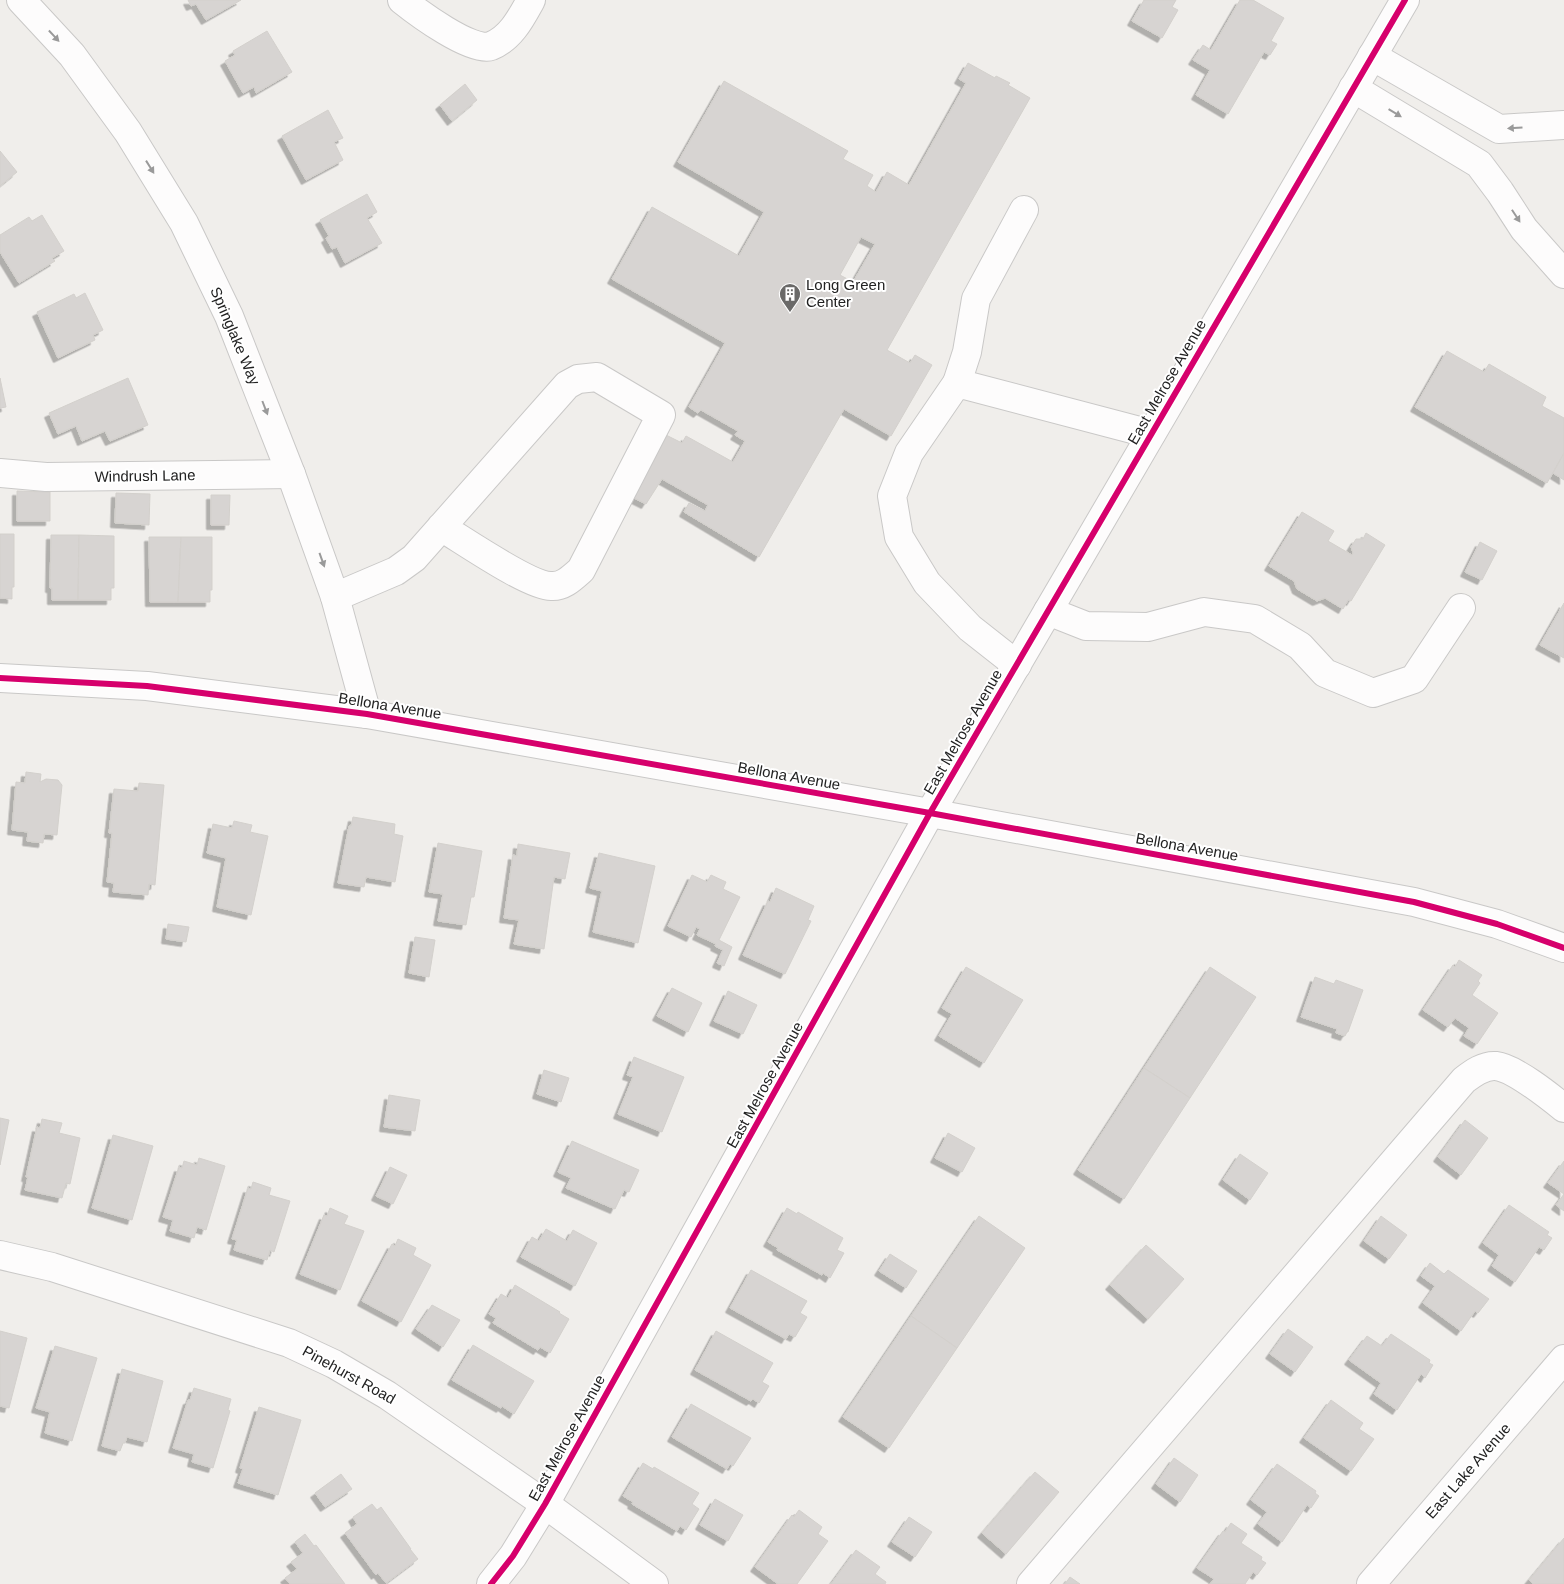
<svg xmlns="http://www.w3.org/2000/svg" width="1564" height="1584" font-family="Helvetica,sans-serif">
	<defs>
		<filter id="shadow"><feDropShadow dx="-4.5" dy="4.5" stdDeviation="0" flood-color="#0004"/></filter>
	</defs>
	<rect width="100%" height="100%" fill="#f0eeeb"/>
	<g fill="#d7d4d2" stroke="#d3d0cc" fill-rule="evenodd" filter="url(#shadow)">
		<polygon points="188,0 241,0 206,20 196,4 191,6"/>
		<polygon points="1144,0 1176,0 1172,7 1178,10 1162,38 1132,21"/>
		<polygon points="1240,0 1253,0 1284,18 1271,41 1277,44 1270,55 1264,52 1228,114 1196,95 1210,70 1193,60 1203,45 1211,50"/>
		<polygon points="267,31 292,72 256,93 254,87 243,93 225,61 235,55 233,51"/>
		<path d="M968 63 995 78 996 76 1010 83 1008 85 1030 98 887 350 910 363 915 355 932 365 891 436 844 409 759 557 684 512 689 503 705 511 708 505 662 479 646 504 632 497 666 435 682 443 686 436 733 462 745 441 735 435 738 431 701 410 698 413 689 407 725 343 612 279 652 207 739 256 764 212 678 162 724 81 848 151 843 159 873 175 867 186 876 192 887 172 909 185 966 83 959 79ZM861 237 875 244 853 282 840 275Z"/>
		<polygon points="465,84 477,100 452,121 440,105"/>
		<polygon points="328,110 343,138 334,142 343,160 306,180 282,136"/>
		<polygon points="0,151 17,172 0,186"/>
		<polygon points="367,194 377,212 367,218 382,243 345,263 337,247 332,249 326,238 329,236 320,220"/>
		<polygon points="42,215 64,251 52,258 55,261 19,283 0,252 0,235 29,217 32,221"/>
		<polygon points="85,293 103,330 93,335 95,340 58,358 37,312 74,294 76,298"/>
		<polygon points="1447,351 1484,372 1489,364 1546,397 1542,406 1564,418 1564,453 1547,483 1415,407"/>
		<polygon points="0,378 6,407 0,408"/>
		<polygon points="128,378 148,425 110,441 105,431 82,441 76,426 58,434 49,413"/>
		<polygon points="1564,453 1564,480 1553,473"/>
		<polygon points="17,491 50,492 50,521 17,521"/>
		<polygon points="116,493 150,494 149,525 115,523"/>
		<polygon points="211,495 230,495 229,525 211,525"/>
		<polygon points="1302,512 1334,531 1328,541 1352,555 1353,553 1351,547 1356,539 1363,539 1366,533 1385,545 1351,601 1348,600 1343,609 1325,598 1317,601 1297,589 1294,581 1269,566"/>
		<polygon points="0,534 14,534 14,587 12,587 12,599 0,598"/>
		<polygon points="51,535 79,535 78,600 52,600 52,588 50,588"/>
		<polygon points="79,535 114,536 114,588 111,588 111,600 78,600"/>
		<polygon points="149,537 181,537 178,602 150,602"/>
		<polygon points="181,537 212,537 212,590 210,590 210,602 178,602"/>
		<polygon points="1480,542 1497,551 1482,580 1465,572"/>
		<polygon points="1564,603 1564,658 1540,645"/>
		<polygon points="26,772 41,774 40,782 46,779 58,780 62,785 57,835 44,834 43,843 27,841 28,832 12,830 16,782 25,783"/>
		<polygon points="139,783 164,785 155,885 149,884 148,895 113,892 114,883 107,882 112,833 109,833 114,789 138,791"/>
		<polygon points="353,817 395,824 394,834 403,836 395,882 366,877 364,887 338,883 349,826 351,826"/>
		<polygon points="234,821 252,825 250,832 268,836 251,915 217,907 226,858 207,853 213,824 232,828"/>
		<polygon points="438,843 482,851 474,897 471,897 466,925 438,921 443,894 429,892"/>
		<polygon points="518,844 570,853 565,879 554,877 544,949 514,944 519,920 504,918 513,855 517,856"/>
		<polygon points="599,853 655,866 638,943 593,932 602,891 590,888"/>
		<polygon points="692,875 707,882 711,875 726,882 723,889 740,897 719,940 732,947 724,966 717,963 723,950 715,946 716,944 697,935 700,929 696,927 691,937 668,926"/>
		<polygon points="776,888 814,906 808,920 811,921 785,974 743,955 768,901 770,902"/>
		<polygon points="168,924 189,927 186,942 166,939"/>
		<polygon points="415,937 435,940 429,977 409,973"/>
		<polygon points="1459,960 1482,975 1478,981 1480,983 1472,995 1498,1013 1477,1044 1464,1036 1469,1028 1455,1018 1448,1027 1423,1010 1453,965 1455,967"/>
		<polygon points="966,967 1023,1000 984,1063 939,1036 952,1014 942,1008"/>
		<polygon points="1210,967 1256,997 1190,1098 1144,1068"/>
		<polygon points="1315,977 1334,984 1336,980 1363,990 1348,1032 1347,1032 1345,1036 1336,1033 1337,1029 1301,1017"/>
		<polygon points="672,988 702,1003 688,1032 657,1016"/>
		<polygon points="728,991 757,1005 743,1034 714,1021"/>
		<polygon points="634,1057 684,1077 662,1132 618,1114 633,1077 627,1075"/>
		<polygon points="1144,1068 1190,1098 1124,1199 1078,1170"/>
		<polygon points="544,1070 569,1078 561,1102 537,1094"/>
		<polygon points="389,1095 420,1100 415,1131 384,1127"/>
		<polygon points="0,1118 9,1120 0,1165"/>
		<polygon points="42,1119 62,1123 59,1133 80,1138 70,1184 66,1183 62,1198 25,1190 28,1177 26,1177 37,1127 40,1128"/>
		<polygon points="1465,1120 1488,1138 1461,1175 1438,1157"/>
		<polygon points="948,1133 975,1148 962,1172 935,1158"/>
		<polygon points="113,1135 153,1146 132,1220 92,1208"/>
		<polygon points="572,1141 639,1170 629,1192 624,1190 615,1209 566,1188 571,1178 558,1172"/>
		<polygon points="1240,1154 1268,1173 1250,1200 1223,1180"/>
		<polygon points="199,1158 225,1166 206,1230 197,1227 194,1238 170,1231 173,1220 163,1217 179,1167 182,1168 184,1161 197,1165"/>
		<polygon points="1564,1161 1564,1194 1548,1183"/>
		<polygon points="390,1167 407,1175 393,1204 376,1196"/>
		<polygon points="253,1182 271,1188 269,1195 290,1201 274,1252 270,1250 267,1260 234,1250 237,1240 232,1239 248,1188 251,1189"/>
		<polygon points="1564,1194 1564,1211 1556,1205"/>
		<polygon points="1509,1205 1549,1232 1547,1235 1552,1238 1544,1250 1539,1247 1515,1282 1492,1266 1499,1255 1483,1243"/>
		<polygon points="330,1208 348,1216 344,1224 364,1231 340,1290 300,1274 324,1215 327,1216"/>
		<polygon points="787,1208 797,1214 798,1212 843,1238 837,1250 844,1253 830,1278 823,1273 822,1275 777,1250 778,1248 768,1242"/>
		<polygon points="979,1216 1025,1248 957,1348 911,1316"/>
		<polygon points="1381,1216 1407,1235 1389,1259 1364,1241"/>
		<polygon points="546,1229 567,1241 573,1230 597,1243 575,1286 521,1257 532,1237 539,1241"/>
		<polygon points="398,1239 416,1248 413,1255 431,1265 401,1322 362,1301 392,1244 395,1246"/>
		<polygon points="1146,1245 1184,1279 1148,1319 1110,1285"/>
		<polygon points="890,1254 917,1271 906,1288 879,1271"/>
		<polygon points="1430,1263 1444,1274 1448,1270 1489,1299 1478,1313 1475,1311 1461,1331 1423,1303 1435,1286 1421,1276"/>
		<polygon points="751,1270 807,1301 800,1313 807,1317 795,1337 789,1334 786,1339 730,1308"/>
		<polygon points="515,1285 560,1312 559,1313 569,1319 550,1353 540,1347 538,1350 493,1323 496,1318 489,1314 501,1294 508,1298"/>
		<polygon points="432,1305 460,1320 443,1347 416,1329"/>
		<polygon points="911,1316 957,1348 889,1448 843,1417"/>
		<polygon points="1288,1329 1313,1347 1295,1372 1270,1354"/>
		<polygon points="0,1331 27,1338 9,1408 0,1406"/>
		<polygon points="716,1331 773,1363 762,1382 769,1386 759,1403 753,1399 751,1401 695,1370"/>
		<polygon points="1391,1334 1430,1360 1429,1363 1433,1365 1425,1378 1421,1374 1397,1410 1374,1394 1381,1383 1349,1360 1367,1336 1382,1346"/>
		<polygon points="473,1345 534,1381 514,1414 502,1406 501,1408 452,1380"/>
		<polygon points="55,1346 97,1358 72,1441 45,1433 50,1412 36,1408"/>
		<polygon points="122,1369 163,1381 147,1442 127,1437 125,1443 123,1443 120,1451 102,1446"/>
		<polygon points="194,1388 231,1399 228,1410 230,1411 213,1468 192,1462 194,1454 173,1448 188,1400 190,1400"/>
		<polygon points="1331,1400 1363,1423 1359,1429 1374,1439 1351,1471 1304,1438"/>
		<polygon points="691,1404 751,1438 733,1466 730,1464 727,1469 672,1437"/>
		<polygon points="259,1407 301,1420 278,1495 238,1483 243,1469 240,1468"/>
		<polygon points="1174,1458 1198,1475 1180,1502 1156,1484"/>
		<polygon points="643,1463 653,1469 654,1467 699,1493 692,1504 699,1509 686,1530 680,1526 677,1531 632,1504 633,1502 623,1496"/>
		<polygon points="1277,1464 1316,1491 1315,1493 1319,1496 1311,1508 1307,1505 1282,1542 1258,1524 1267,1512 1251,1500"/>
		<polygon points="1035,1472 1059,1492 1006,1554 982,1533"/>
		<polygon points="341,1474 352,1489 325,1507 315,1493"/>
		<polygon points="715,1499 743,1515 728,1541 700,1525"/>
		<polygon points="372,1504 377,1510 381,1507 411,1549 410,1549 418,1559 386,1583 378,1573 376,1575 345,1533 357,1524 353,1517"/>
		<polygon points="799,1510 822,1527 818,1534 828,1541 797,1584 778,1584 755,1567 792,1515 794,1517"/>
		<polygon points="909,1517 932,1532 915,1557 892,1542"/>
		<polygon points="1231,1523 1247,1534 1241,1543 1262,1557 1261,1560 1266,1563 1257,1575 1253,1572 1245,1584 1210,1584 1214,1579 1197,1568 1223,1531 1225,1532"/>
		<polygon points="305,1534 314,1546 316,1545 345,1584 290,1584 285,1578 297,1569 291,1562 303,1553 295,1542"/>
		<polygon points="1564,1538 1564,1584 1533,1584 1529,1580"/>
		<polygon points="856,1550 880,1567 875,1574 886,1582 885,1584 831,1584"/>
		<polygon points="1070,1577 1080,1584 1065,1584"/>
	</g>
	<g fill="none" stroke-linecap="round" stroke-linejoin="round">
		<g stroke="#c9c8c7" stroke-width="30">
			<g id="minor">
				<polyline points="21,0 72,55 128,132 184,223 229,316 291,474 335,597 367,714"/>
				<path d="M402 0C417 12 472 53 491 46 511 38 521 18 531 0"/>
				<polyline points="1372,56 1499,129 1564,125"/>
				<polyline points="1353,88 1479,164 1500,192 1524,229 1564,274"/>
				<polyline points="957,383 967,352 976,299 1024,210"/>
				<polyline points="0,473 46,477 291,474"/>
				<path d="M335 597 396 571 414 558 567 385 578 379 597 377 661 415 581 570C572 578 563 587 551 586 529 586 463 540 441 527"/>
				<polyline points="1048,611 1086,626 1148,627 1204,612 1255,619 1300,646 1325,673 1373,693 1414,679 1461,608"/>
				<polyline points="1017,665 970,628 927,583 899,537 892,496 909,453 957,383 1151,434"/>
				<polyline points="0,678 147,686 367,714 930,813 1414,902 1497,924 1564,948"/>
				<polyline points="0,1255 52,1267 289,1343 334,1364 387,1395 545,1504 654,1584"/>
				<polyline points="491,1584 513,1556 545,1504 930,813 1405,0"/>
				<path d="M1031 1584 1464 1080C1473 1073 1484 1065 1496 1066 1514 1068 1549 1096 1564 1108"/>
				<polyline points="1371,1584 1564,1359"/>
			</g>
		</g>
		<use href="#minor" stroke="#fdfcfc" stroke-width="28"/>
		<g stroke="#fff" stroke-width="9">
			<g id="cycleway">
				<polyline points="0,678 147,686 367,714 930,813 1414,902 1497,924 1564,948"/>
				<polyline points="491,1584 513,1556 545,1504 930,813 1405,0"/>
			</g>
		</g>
		<use href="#cycleway" stroke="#d6006c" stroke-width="6"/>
	</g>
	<defs><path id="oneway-solid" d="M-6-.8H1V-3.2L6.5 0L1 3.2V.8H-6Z" transform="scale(1.25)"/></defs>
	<g fill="#9a9a9a">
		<use href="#oneway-solid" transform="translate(54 36) rotate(47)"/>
		<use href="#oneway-solid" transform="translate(1395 113) rotate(31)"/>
		<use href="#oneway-solid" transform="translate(1515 128) rotate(176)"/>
		<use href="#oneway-solid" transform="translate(150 167) rotate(58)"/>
		<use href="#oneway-solid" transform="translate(1516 216) rotate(57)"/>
		<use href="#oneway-solid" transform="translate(265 408) rotate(69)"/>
		<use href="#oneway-solid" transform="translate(322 560) rotate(70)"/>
	</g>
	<defs>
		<g id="building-pin" transform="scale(1.125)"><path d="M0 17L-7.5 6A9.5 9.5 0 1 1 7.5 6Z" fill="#6a6968" stroke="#fff"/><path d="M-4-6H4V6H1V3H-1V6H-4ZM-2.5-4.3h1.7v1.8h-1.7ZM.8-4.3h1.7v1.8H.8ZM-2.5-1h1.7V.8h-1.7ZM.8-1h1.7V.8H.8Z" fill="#fff"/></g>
	</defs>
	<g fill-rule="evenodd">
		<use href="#building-pin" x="790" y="294"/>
	</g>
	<g text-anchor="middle" stroke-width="4" stroke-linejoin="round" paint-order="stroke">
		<g font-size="15" fill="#222" stroke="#fff" text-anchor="start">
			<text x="806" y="290">Long Green<tspan x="806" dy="17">Center</tspan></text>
		</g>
		<g font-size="15" fill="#222" stroke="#fff">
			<text transform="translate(235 336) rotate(67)" y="5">Springlake Way</text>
			<text transform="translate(1167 382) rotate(-60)" y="5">East Melrose Avenue</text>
			<text transform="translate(145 476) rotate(-1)" y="5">Windrush Lane</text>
			<text transform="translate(390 706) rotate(9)" y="5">Bellona Avenue</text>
			<text transform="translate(963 732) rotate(-60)" y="5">East Melrose Avenue</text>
			<text transform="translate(789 776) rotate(10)" y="5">Bellona Avenue</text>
			<text transform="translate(1187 847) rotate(10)" y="5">Bellona Avenue</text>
			<text transform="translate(765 1085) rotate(-61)" y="5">East Melrose Avenue</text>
			<text transform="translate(349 1375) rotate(29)" y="5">Pinehurst Road</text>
			<text transform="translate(567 1438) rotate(-61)" y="5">East Melrose Avenue</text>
			<text transform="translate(1468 1471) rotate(-49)" y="5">East Lake Avenue</text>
		</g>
	</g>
</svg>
